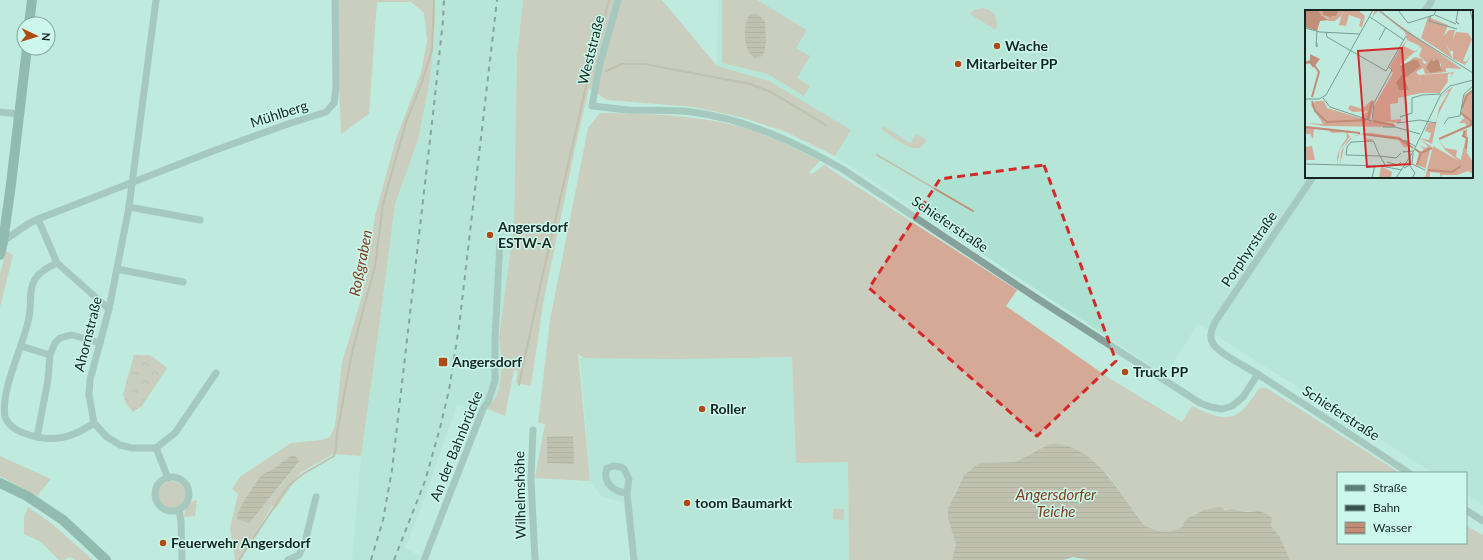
<svg xmlns="http://www.w3.org/2000/svg" width="1483" height="560" font-family="Lato,sans-serif">
	<defs>
		<pattern id="park-crowns" width="20" height="18" patternUnits="userSpaceOnUse"><rect width="20" height="18" fill="#d4aa97"/><path d="M2 6a3 3 0 1 1 6 0M12 15a3 3 0 1 1 6 0" fill="none" stroke="#b59282"/></pattern>
		<pattern id="water-rules" width="6" height="5" patternUnits="userSpaceOnUse"><rect width="6" height="5" fill="#c18d76"/><path d="M0 2.5h6" fill="none" stroke="#9c7360"/></pattern>
	</defs>
	<rect width="100%" height="100%" fill="#bfebde"/>
	<g fill="#ade1d2" fill-rule="evenodd">
		<polygon points="435,0 523,0 517,56 514,224 499,338 502,364 500,386 496,397 488,408 479,411 457,405 421,508 405,548 420,556 418,560 352,560 361,456 378,335 395,204 418,140 430,79 435,21"/>
		<path d="M718 0H1483V505L1466 494V473H1433L1198 324 1165 375 835 156 851 130 717 67ZM1306 11H1472V177H1306Z"/>
		<polygon points="792,357 797,462 848,462 849,560 631,560 623,502 602,497 590,481 580,358"/>
	</g>
	<g fill="#d4aa97" fill-rule="evenodd">
		<path d="M336 0H435V21L430 79 418 140 395 204 378 335 361 456 333 454 300 473 276 508 272 506 240 560H235L230 528 238 494 232 489 241 476 291 443 321 440 330 437 335 426 342 362 363 293 375 216 396 139 421 73 427 40 424 13 411 2H377L369 114 341 134ZM290 456 299 463 249 523 245 499 261 475 276 467Z"/>
		<polygon points="523,0 662,0 717,66 769,81 851,130 835,156 786,132 744,118 694,107 607,100 589,88 574,153 543,304 531,386 516,383 518,371 514,370 505,416 488,409 488,408 496,397 500,386 502,364 499,338 514,224 517,56"/>
		<polygon points="722,0 757,0 807,30 796,48 810,56 797,78 810,86 804,96 768,74 722,63"/>
		<polygon points="981,8 987,9 995,14 997,25 996,30 970,14 974,10"/>
		<path d="M600 113C644 114 689 114 733 125 764 132 792 147 820 161L809 172 812 174 826 164 827 167 1017 290 1006 306 1109 378 1182 422 1192 406C1203 411 1215 418 1228 417 1240 416 1247 405 1254 396 1255 394 1257 390 1259 389 1262 387 1265 388 1268 389L1400 473H1338V543H1466V526L1483 535V560H1290L1280 537 1271 526 1272 520 1253 511C1245 513 1239 509 1231 509 1214 510 1190 508 1182 527L1173 532H1160L1150 529 1144 525 1109 476 1081 452 1071 447 1032 453 1015 462 979 463 964 475 955 492 948 519 956 544 952 560H849L848 462 796 463 792 357H791L679 359 584 358 578 354 590 481 535 478 545 424 538 423 550 320 588 128Z"/>
		<path d="M883 126 910 143 916 134 927 140C925 142 923 146 921 147 912 154 889 134 881 129Z"/>
		<polygon points="6,251 13,255 0,307 0,274"/>
		<polygon points="0,456 51,479 37,496 0,476"/>
		<circle cx="172" cy="495" r="14"/>
		<path d="M197 500 195 516 184 517C185 509 189 501 197 500Z"/>
		<polygon points="28,507 51,523 93,560 75,560 70,557 64,560 59,560 41,542 24,534 24,517"/>
		<polygon points="833,509 844,509 844,519 842,520 833,519"/>
	</g>
	<polygon fill="url(#park-crowns)" points="134,355 150,355 167,368 142,406 133,412 126,404 123,394"/>
	<g fill="url(#water-rules)">
		<path d="M750 14H758L765 22 766 43 763 56 754 58C752 55 749 53 748 50 743 40 744 23 750 14Z"/>
		<polygon points="573,436 574,464 547,463 547,437"/>
		<path d="M1054 444C1095 444 1122 497 1144 525 1156 532 1169 535 1182 527L1184 522 1189 517 1204 510 1214 508 1221 507 1225 510 1232 509 1247 512 1259 511 1267 514 1272 518 1271 526 1280 537 1290 560H1088L1073 557 1064 560H952L956 544 948 519V509L964 475 979 463 1015 462 1048 445Z"/>
		<path d="M290 456H296L299 462C282 482 266 503 249 523L237 519 238 513 245 499 261 475 276 467Z"/>
	</g>
	<g fill="none" stroke-linecap="round" stroke-linejoin="round">
		<g stroke="#c18d76" stroke-width="2">
			<polyline points="606,71 622,64 645,64 750,84 771,92 826,125"/>
			<polyline points="877,155 973,211"/>
			<polyline points="519,385 540,287 590,69 609,0"/>
			<polyline points="239,560 288,486 303,474 334,456 336,448 337,433 352,352 375,266 383,204 406,122 422,82 432,50 434,0"/>
		</g>
		<g stroke="#86a199" stroke-width="7">
			<path d="M618 0 599 67 592 106C604 107 616 109 628 110 649 111 671 109 692 112 746 119 797 143 844 170L1038 299 1200 403 1211 407 1222 409 1232 406 1243 397 1258 374"/>
			<polyline points="1425,11 1432,0"/>
			<polyline points="0,112 19,114"/>
			<path d="M1313 177 1215 322C1212 329 1208 337 1214 345 1221 355 1247 367 1259 375 1309 407 1359 440 1409 473"/>
			<polyline points="129,207 200,220"/>
			<polyline points="38,219 57,263 109,309"/>
			<polyline points="2,242 28,224 38,219 213,151 288,124 326,112 334,103 336,88 335,0"/>
			<path d="M57 263C49 267 40 271 35 279 28 291 32 304 29 317 24 345 0 390 5 417 10 430 25 434 37 437 59 442 76 435 94 423"/>
			<polyline points="117,269 183,282"/>
			<polyline points="21,346 50,355"/>
			<polyline points="533,430 531,479 535,560"/>
			<polyline points="37,437 48,380 50,355 55,343 60,338 67,336 72,335 100,343"/>
			<polyline points="156,448 132,448 120,445 107,437 94,423 89,395 90,380 109,309 129,207 156,0"/>
			<polyline points="156,448 175,433 216,373"/>
			<polyline points="156,448 168,478"/>
			<circle cx="172" cy="494" r="17"/>
			<path d="M627 493C613 492 602 482 607 468L614 466 621 467 624 469 629 479 627 493 634 560"/>
			<polyline points="179,510 181,521 182,560"/>
			<polyline points="1466,510 1483,521"/>
			<polyline points="288,560 299,555 305,542 316,497"/>
			<polyline points="424,560 483,409 488,402 495,381 495,338 500,241"/>
		</g>
		<g stroke="#598277" stroke-width="10">
			<polyline points="29,24 32,0"/>
			<polyline points="0,255 3,242 11,184 27,48"/>
			<polyline points="0,483 27,496 63,520 106,560"/>
		</g>
		<g stroke="#3a514a" stroke-width="2" stroke-dasharray="5 5" stroke-linecap="butt">
			<polyline points="371,560 383,520 392,470 434,105 443,20 444,0"/>
			<polyline points="394,560 425,481 440,428 449,390 459,327 497,0"/>
		</g>
	</g>
	<path d="M0 0H1483V560H0ZM1044 165 1116 361 1037 436 869 288 940 179Z" fill="#bfebde" fill-opacity=".55" fill-rule="evenodd"/>
	<path fill="none" stroke="#d62828" stroke-width="3" stroke-dasharray="8 5" stroke-linejoin="round" d="M1044 165 1116 361 1037 436 869 288 940 179Z"/>
	<g fill="#ae4b13" stroke="#ccf8eb" stroke-width="1.5">
		<circle cx="997" cy="46" r="4"/>
		<circle cx="958" cy="64" r="4"/>
		<circle cx="490" cy="235" r="4"/>
		<rect x="438" y="357" width="10" height="10" rx="2"/>
		<circle cx="1125" cy="372" r="4"/>
		<circle cx="702" cy="409" r="4"/>
		<circle cx="687" cy="503" r="4"/>
		<circle cx="163" cy="543" r="4"/>
	</g>
	<g text-anchor="middle" stroke-width="3" stroke-linejoin="round" paint-order="stroke">
		<g font-size="14" font-weight="bold" fill="#142520" stroke="#ccf8eb" text-anchor="start">
			<text x="1005" y="51">Wache</text>
			<text x="966" y="69">Mitarbeiter PP</text>
			<text x="498" y="232">Angersdorf<tspan x="498" dy="16">ESTW-A</tspan></text>
			<text x="452" y="367">Angersdorf</text>
			<text x="1133" y="377">Truck PP</text>
			<text x="710" y="414">Roller</text>
			<text x="695" y="508">toom Baumarkt</text>
			<text x="171" y="548">Feuerwehr Angersdorf</text>
		</g>
		<g font-size="14" fill="#142520" stroke="#ccf8eb">
			<text transform="translate(591 50) rotate(-76)" y="5">Weststraße</text>
			<text transform="translate(279 114) rotate(-18)" y="5">Mühlberg</text>
			<text transform="translate(950 224) rotate(34)" y="5">Schieferstraße</text>
			<text transform="translate(1249 249) rotate(-56)" y="5">Porphyrstraße</text>
			<text transform="translate(88 334) rotate(-76)" y="5">Ahornstraße</text>
			<text transform="translate(1341 413) rotate(33)" y="5">Schieferstraße</text>
			<text transform="translate(456 446) rotate(-68)" y="5">An der Bahnbrücke</text>
			<text transform="translate(520 495) rotate(-91)" y="5">Wilhelmshöhe</text>
		</g>
		<g font-size="15" font-style="italic" fill="#7f3d1d" stroke="#ccf8eb">
			<text transform="translate(361 263) rotate(-79)" y="5">Roßgraben</text>
			<text x="1056" y="500">Angersdorfer<tspan x="1056" dy="17">Teiche</tspan></text>
		</g>
	</g>
	<g transform="translate(1305 10)">
		<rect width="168" height="168" fill="#bfebde"/>
		<path d="M13 0H18L20 6 27 7 32 5 33 0H38L36 6 30 11H22L24 9 16 5ZM70 0H73L157 59 141 58V62L123 64H120L118 58 111 62 114 65 115 77 143 70 142 63 149 62 145 68 147 63 143 64V71L135 83H116L93 88V93L85 94 86 110 96 109V113L68 111V98L88 63 85 56 96 37 102 30 99 36 111 42 115 36 102 30 100 22 73 1 67 7ZM115 37 117 38 114 46 122 53 119 54 117 49 110 47 105 50H113L116 55 100 67 104 80 94 79 91 71 97 64 95 55ZM126 49 136 54V61L126 63 124 55 127 52ZM144 20H150L148 29 151 22 163 23 167 29 158 51 161 52 168 43 160 55 148 49V41H145L137 28ZM148 76 133 105 127 134 114 128 124 130 126 123 120 121 123 113 131 112 134 98 144 81 133 89ZM168 78 162 85 158 102 166 116 168 115 163 118 160 113H154L159 108 156 103 160 84 161 86ZM67 90 69 91 65 111 89 114 91 117 20 116 0 113 18 114 6 95 11 91H19L22 98 55 108 63 101 48 102 43 99 45 95 57 99ZM0 116 46 121 55 123H42L45 127 35 139 32 155V147L35 138 42 128 41 122 27 123 24 121 31 120 9 119 8 129 5 124H0ZM162 119V143L168 152V164L163 161 152 165H137L136 168 135 163 125 162V168H120L128 136 154 151 140 140 134 130 140 138 152 140 151 147 156 150 161 128 158 126 159 121 155 122ZM65 123 95 127 97 131 105 136 99 137 93 129 62 124 60 128 70 130 59 131V124L54 125 48 127 39 137 35 155 36 142 38 138 42 132 46 128 54 124ZM114 129 126 136 118 168 120 158 111 155 114 142 110 140 116 142 119 139 114 135 121 138 123 136ZM7 136 10 150H2L0 153V137Z" fill="#d4aa97" fill-rule="evenodd"/>
		<path d="M0 0H13L16 5 24 10 15 11 12 21 0 17ZM5 44 15 49 8 58 4 52H0L5 50Z" fill="#c48f78"/>
		<path d="M162 119V134L160 145 168 152V155L156 149 161 128 158 126 159 121 155 122Z" fill="#d4aa97"/>
		<path d="M123 7 143 15 138 28 148 49 116 28Z" fill="#d4aa97"/>
		<path d="M38 0H53L60 6 57 17 54 16 56 9 44 5 41 16 34 15ZM142 63 143 70 138 78 115 80 114 65ZM168 80V115L166 116 158 102 162 85ZM76 156 87 162 86 168H74Z" fill="#d4aa97"/>
		<path d="M18 0H33V2L31 6 25 7 18 5ZM127 48 128 51 133 49 137 61 126 63 121 58ZM107 50H113L116 56 100 68 104 80H94L91 72 97 64 95 56Z" fill="#c18d76"/>
		<path fill="none" stroke="#c18d76" stroke-width="2" d="M0 53 7 52 14 62 7 87M7 91 10 101 22 112 61 110M157 98 162 85 168 80M63 109 67 92M68 111 89 115M0 117 55 123M160 121 158 126 162 128 161 139M58 124 95 129 108 138M134 129 166 115V111L156 103M110 139 116 143 127 138M112 155 116 143M123 160 147 162 156 156"/>
		<path fill="none" stroke="#7b9c92" stroke-width="1" d="M74 0 99 20 168 63M93 0 103 13 129 5 131 0M165 0 168 12M126 5 124 11 152 19M130 5 151 14M65 7 99 30M151 12 154 14 151 12 153 0M0 18 15 22 55 24M12 21 11 36 12 37V33M21 22 22 27 81 61 101 26M74 30 81 17M18 88 25 97 67 111 69 93 87 60 84 57M0 89H14L21 85 68 0M97 106 95 107 107 103V88L117 85 135 84M92 113 115 110 131 113M139 114 143 108 155 106 159 84 168 76M78 117H90L115 124M99 130 110 136M100 141 98 142 108 141M82 152 93 155 96 152M0 154 76 156 97 160M107 154 120 160M80 156 79 153 75 146 72 140 69 132 68 131 46 132 42 137 41 145 75 146 91 148 96 143M105 156 110 163 107 168M99 158 107 154 108 143M67 168 70 155M91 168 108 142 136 84 145 76 168 70"/>
		<path fill="#d62828" fill-opacity="0.15" stroke="#d62828" stroke-width="2" d="M97 38 105 154 62 157 53 41Z"/>
		<rect width="168" height="168" fill="none" stroke="#142520" stroke-width="2"/>
	</g>
	<rect x="1337" y="472" width="130" height="72" fill="#ccf8eb" stroke="#82a49a"/>
	<rect x="1345" y="485" width="20" height="6" fill="#598277" stroke="#82a49a"/>
	<text x="1373" y="492" font-size="12" fill="#142520">Straße</text>
	<rect x="1345" y="505" width="20" height="6" fill="#3a514a" stroke="#82a49a"/>
	<text x="1373" y="512" font-size="12" fill="#142520">Bahn</text>
	<rect x="1345" y="522" width="20" height="12" fill="url(#water-rules)" stroke="#82a49a"/>
	<text x="1373" y="532" font-size="12" fill="#142520">Wasser</text>
	<g transform="translate(36 36) rotate(94)"><circle r="19" fill="#ccf8eb" stroke="#82a49a"/>
	<path d="M0-3L7 15L0 10L-7 15Z" fill="#ae4b13"/>
	<text y="-6" font-size="11" font-weight="bold" text-anchor="middle" fill="#142520">N</text>
	</g>
</svg>
